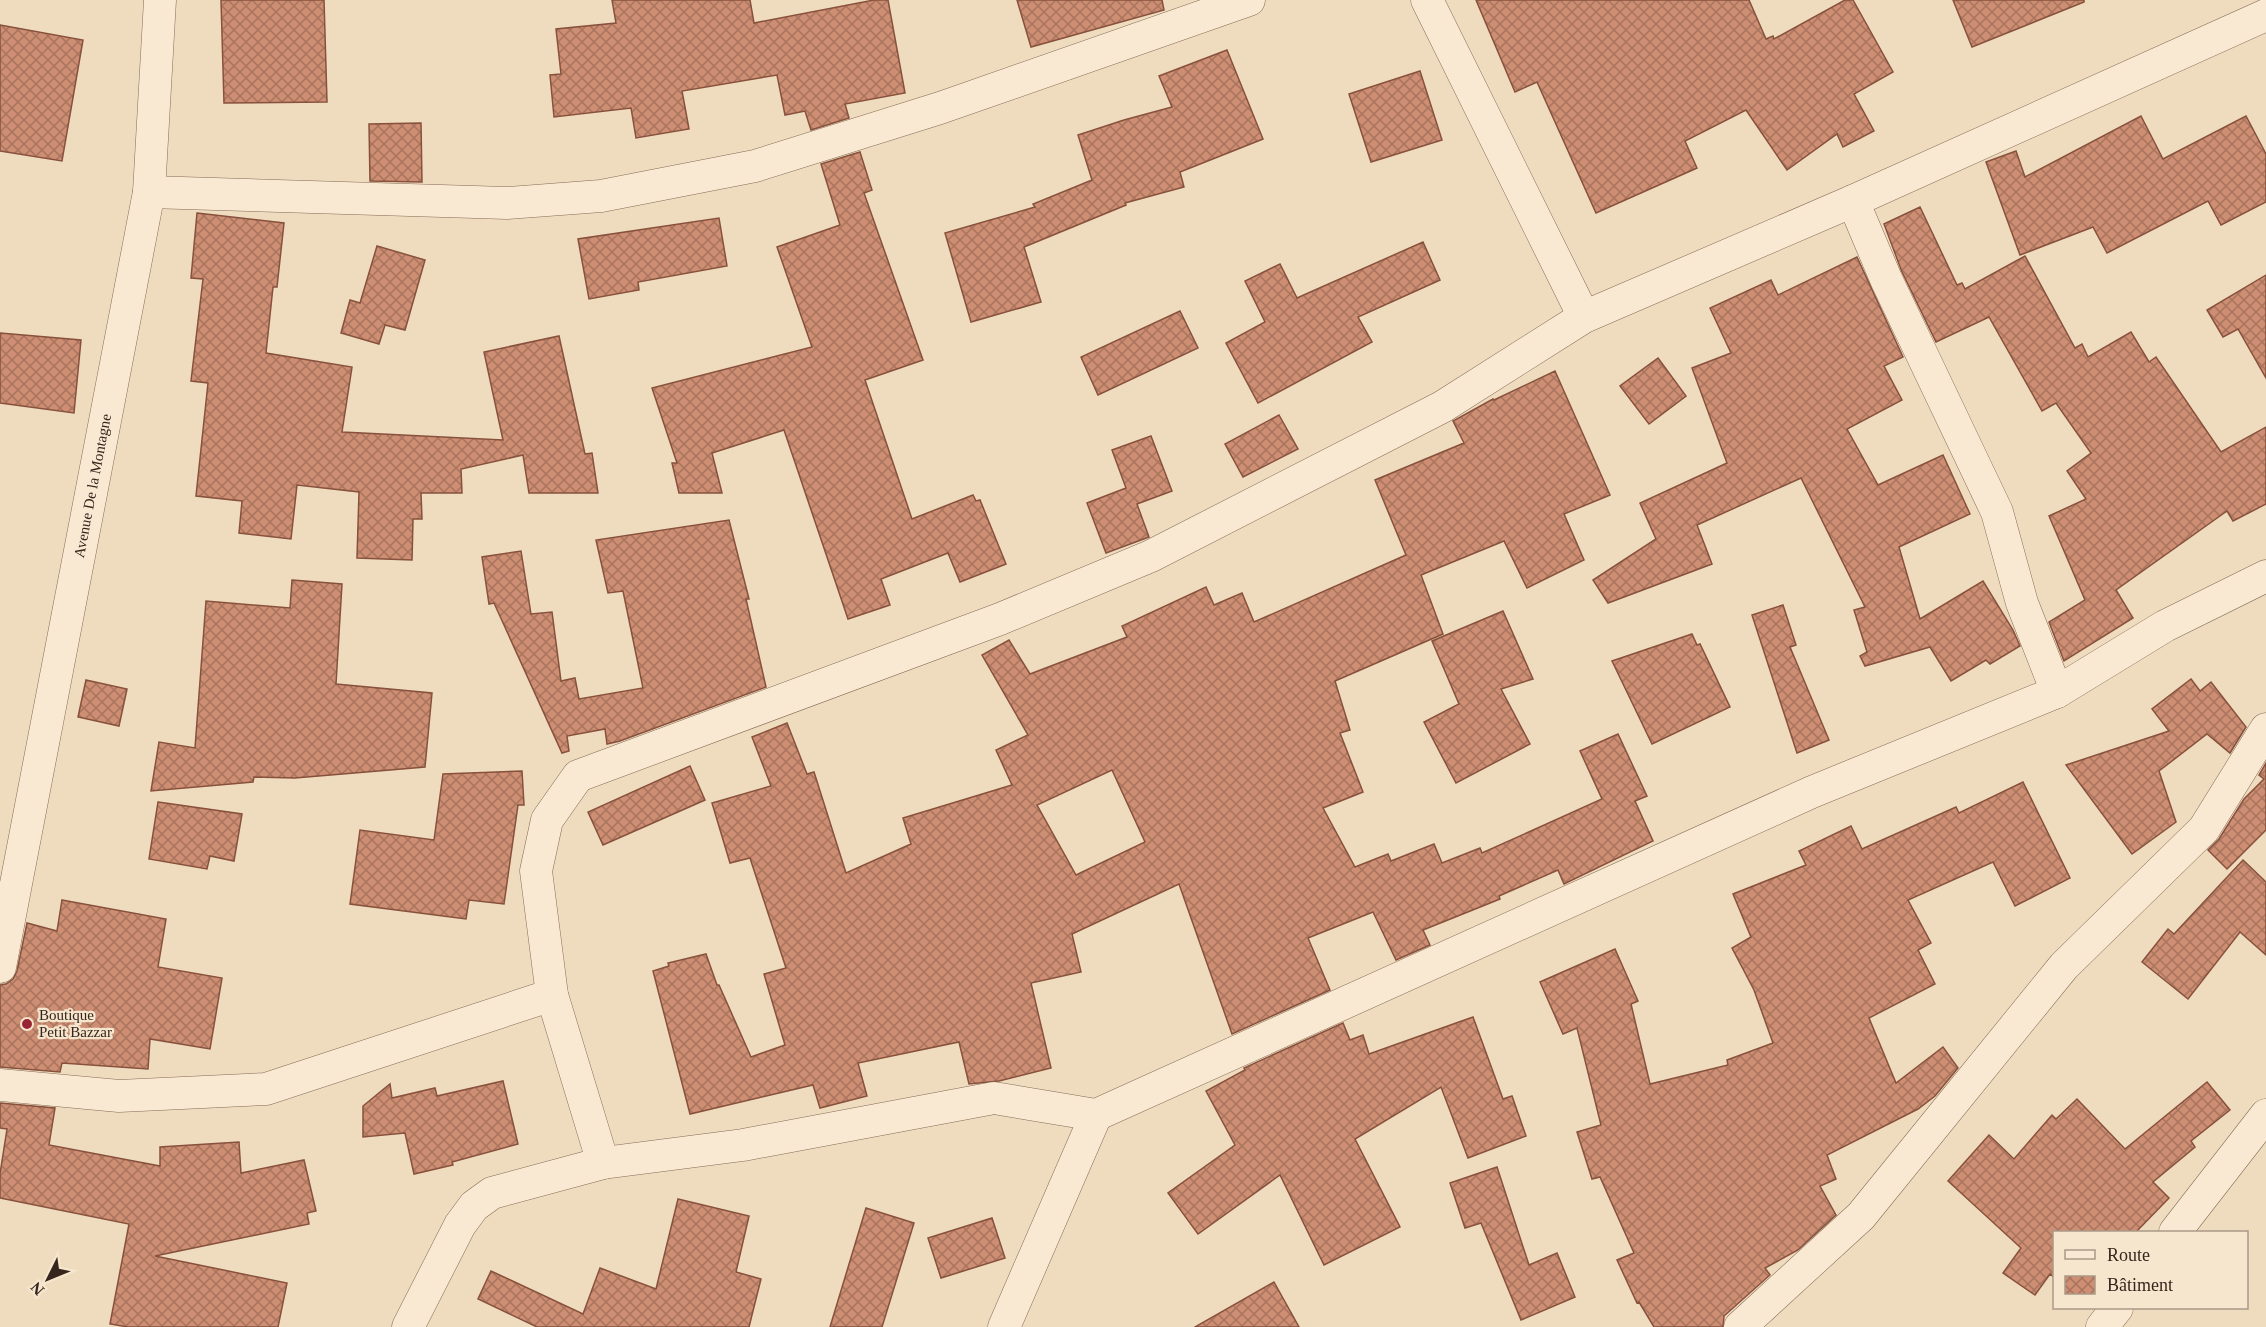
<svg xmlns="http://www.w3.org/2000/svg" width="2266" height="1327" font-family="'Times New Roman',serif">
	<defs>
		<pattern id="building-cross-hatch" width="8" height="8" patternUnits="userSpaceOnUse" patternTransform="scale(1.5)"><rect width="8" height="8" fill="#ce8e73"/><path d="M0 0l8 8M0 8l8-8" fill="none" stroke="#a8745e"/></pattern>
	</defs>
	<rect width="100%" height="100%" fill="#efdbbe"/>
	<g fill="url(#building-cross-hatch)" stroke="#87513c" stroke-width="1.5" fill-rule="evenodd">
		<polygon points="221,0 324,0 327,102 224,103"/>
		<polygon points="612,0 750,0 754,23 874,0 888,0 905,93 845,104 849,118 811,130 805,111 785,115 777,75 682,91 689,129 636,138 631,108 554,117 550,75 561,74 556,29 616,23"/>
		<polygon points="1017,0 1162,0 1164,10 1031,47"/>
		<polygon points="1476,0 1749,0 1766,39 1773,36 1774,39 1845,0 1853,0 1893,72 1854,94 1874,131 1843,147 1837,134 1787,170 1746,110 1685,141 1697,168 1596,213 1537,82 1515,92"/>
		<polygon points="1953,0 2084,0 2084,2 1972,47"/>
		<polygon points="0,25 83,40 62,161 0,151"/>
		<polygon points="1227,50 1263,139 1180,172 1184,187 1125,203 1126,205 1024,247 1041,302 971,322 945,233 1035,207 1033,204 1092,180 1078,135 1124,120 1172,107 1159,76"/>
		<polygon points="1420,71 1442,140 1371,162 1349,94"/>
		<polygon points="2141,116 2163,159 2246,116 2266,154 2266,202 2221,225 2208,201 2107,253 2093,227 2020,255 1986,162 2016,151 2025,177"/>
		<polygon points="421,123 422,182 370,181 369,124"/>
		<polygon points="860,152 872,190 864,193 923,360 865,380 912,519 973,495 976,501 980,500 1006,564 960,582 948,553 881,579 890,605 848,619 784,430 712,453 722,493 679,493 672,463 677,463 652,388 812,347 777,247 840,225 821,164"/>
		<polygon points="1920,207 1957,285 1962,283 1965,289 2025,256 2075,348 2082,344 2088,357 2131,332 2149,362 2156,357 2221,452 2266,427 2266,504 2233,521 2227,511 2116,590 2133,618 2064,661 2049,622 2085,600 2049,516 2086,499 2067,471 2091,453 2056,403 2042,411 1989,317 1936,342 1902,272 1884,224"/>
		<polygon points="197,213 284,223 277,287 273,287 266,353 352,367 342,432 503,440 484,352 559,336 585,454 592,453 598,493 529,493 523,455 461,469 462,493 421,493 422,519 413,519 412,560 357,558 359,492 297,485 291,539 239,533 242,501 196,496 208,383 191,381 203,279 191,278"/>
		<polygon points="719,218 727,266 638,282 639,290 589,299 578,239"/>
		<polygon points="1423,242 1440,280 1358,317 1372,342 1258,403 1226,343 1265,322 1245,281 1280,264 1297,298"/>
		<polygon points="377,246 425,260 405,330 385,325 379,344 341,333 350,300 360,303"/>
		<polygon points="1857,257 1903,357 1884,366 1902,400 1847,429 1878,485 1943,455 1970,514 1899,547 1920,619 1983,581 2013,630 2020,646 1990,664 1986,660 1951,681 1930,647 1865,666 1860,656 1867,652 1854,610 1865,607 1801,478 1697,525 1712,564 1608,603 1593,580 1656,539 1640,503 1727,463 1692,368 1731,353 1710,308 1771,280 1778,295"/>
		<polygon points="2266,275 2266,378 2238,329 2223,337 2207,310"/>
		<polygon points="1180,311 1198,348 1098,395 1081,357"/>
		<polygon points="0,333 81,340 74,413 0,403"/>
		<polygon points="1658,358 1686,396 1649,424 1620,386"/>
		<path d="M1555 371 1610 495 1564 514 1584 560 1527 588 1504 541 1421 575 1443 634 1335 681 1350 730 1340 733 1363 792 1323 808 1355 867 1388 854 1391 861 1434 844 1442 863 1480 848 1482 853 1602 799 1580 751 1618 734 1647 796 1635 801 1653 841 1564 884 1558 870 1499 896 1500 899 1423 930 1430 945 1396 960 1373 912 1308 938 1330 990 1232 1034 1179 884 1072 934 1081 972 1031 983 1051 1068 999 1081 969 1084 959 1042 858 1063 867 1096 820 1108 813 1085 690 1114 653 971 669 966 668 963 706 954 717 985H719L751 1057 785 1045 764 974 786 968 750 858 730 863 712 803 771 786 752 737 787 723 807 774 814 772 846 873 911 844 903 818 1012 785 996 750 1028 735 982 655 1009 640 1030 674 1127 637 1122 626 1206 587 1214 605 1242 593 1254 622 1406 555 1375 480 1464 443 1453 421 1493 399 1494 400ZM1112 770 1145 842 1076 875 1037 805Z"/>
		<polygon points="1279,415 1298,449 1243,477 1225,444"/>
		<polygon points="1151,436 1172,491 1137,504 1149,537 1106,553 1087,503 1126,488 1112,450"/>
		<polygon points="729,520 749,599 746,599 766,687 620,741 607,744 605,729 567,736 569,751 562,753 494,603 489,604 482,557 521,551 531,614 552,612 561,681 575,678 579,699 643,688 623,591 608,593 596,540"/>
		<polygon points="292,580 342,584 336,684 432,693 425,767 295,778 254,777 253,782 151,791 159,742 195,748 206,601 290,608"/>
		<polygon points="1783,605 1796,645 1790,647 1829,740 1797,753 1752,615"/>
		<polygon points="1503,611 1533,679 1501,689 1530,744 1456,783 1424,722 1459,704 1432,641"/>
		<polygon points="1692,634 1697,645 1700,644 1730,707 1652,744 1612,661"/>
		<polygon points="2191,679 2200,691 2211,682 2246,727 2230,753 2207,734 2159,771 2176,822 2132,854 2066,765 2169,731 2152,709"/>
		<polygon points="86,680 127,689 119,726 78,717"/>
		<polygon points="2266,763 2266,830 2227,869 2208,850 2219,839 2244,799 2264,779 2259,775"/>
		<polygon points="690,766 705,800 603,845 588,812"/>
		<polygon points="522,771 524,805 518,805 504,904 469,900 466,919 350,904 360,830 434,840 443,774"/>
		<polygon points="2023,782 2070,878 2015,906 1993,862 1908,900 1931,943 1918,950 1935,984 1869,1018 1896,1083 1943,1047 1958,1068 1935,1096 1918,1109 1827,1155 1836,1179 1820,1186 1836,1215 1798,1250 1765,1268 1770,1275 1724,1316 1723,1327 1654,1327 1639,1302 1637,1303 1617,1260 1634,1253 1600,1177 1592,1179 1577,1132 1601,1125 1577,1028 1563,1034 1540,982 1615,949 1638,1001 1631,1004 1650,1084 1728,1065 1727,1060 1773,1043 1754,990 1732,948 1751,937 1733,894 1806,865 1799,851 1851,826 1862,849 1956,807 1959,813"/>
		<polygon points="158,802 242,814 234,861 210,856 207,869 149,859"/>
		<polygon points="2243,860 2266,882 2266,955 2240,932 2188,999 2142,962 2168,929 2174,934"/>
		<polygon points="62,900 166,919 158,967 222,978 210,1049 150,1039 148,1069 62,1063 60,1072 0,1067 0,985 6,984 13,979 17,971 27,923 57,931"/>
		<polygon points="1473,1017 1503,1099 1512,1096 1526,1136 1468,1158 1441,1087 1355,1139 1400,1227 1324,1265 1280,1175 1198,1234 1168,1193 1235,1145 1206,1091 1245,1070 1244,1068 1343,1023 1350,1040 1363,1035 1369,1054"/>
		<polygon points="503,1081 518,1144 452,1162 453,1165 414,1174 405,1133 363,1137 363,1106 390,1084 392,1098 435,1088 437,1096"/>
		<polygon points="2207,1082 2230,1110 2191,1141 2195,1147 2153,1182 2169,1198 2135,1233 2055,1233 2055,1278 2050,1274 2035,1295 2003,1273 2021,1248 1948,1181 1989,1135 2014,1159 2052,1115 2056,1119 2077,1099 2125,1149"/>
		<polygon points="0,1103 55,1108 49,1145 160,1166 160,1147 239,1142 241,1173 304,1160 316,1211 307,1213 309,1224 155,1256 287,1283 278,1327 128,1327 110,1324 129,1224 0,1198 0,1174 7,1129 0,1128"/>
		<polygon points="1497,1167 1529,1265 1557,1253 1575,1297 1521,1320 1481,1223 1465,1228 1450,1183"/>
		<polygon points="678,1199 749,1216 736,1272 761,1279 749,1327 537,1327 478,1299 491,1271 583,1314 600,1268 656,1289"/>
		<polygon points="866,1208 914,1223 882,1327 830,1327"/>
		<polygon points="992,1218 1005,1258 941,1278 928,1238"/>
		<polygon points="1274,1282 1299,1327 1195,1327"/>
	</g>
	<g fill="none" stroke-linecap="round" stroke-linejoin="round">
		<g stroke="#876b57" stroke-width="33">
			<g id="street">
				<polyline points="1427,0 1584,317"/>
				<polyline points="149,192 507,203 601,196 755,166 940,108 1249,0"/>
				<polyline points="1853,201 1886,279 1997,512 2022,603 2057,692"/>
				<path id="s1" d="M0 967 149 192 160 0"/>
				<polyline points="0,1085 119,1096 266,1089 552,995"/>
				<polyline points="603,1163 552,995 536,871 547,820 578,776 1000,619 1151,556 1442,407 1584,317 1853,201 2266,15"/>
				<polyline points="2175,1232 2266,1115"/>
				<polyline points="408,1327 460,1225 474,1206 492,1193 603,1163 743,1145 994,1098 1096,1115 1812,792 2057,692 2165,626 2266,576"/>
				<polyline points="1004,1327 1096,1115"/>
				<polyline points="1740,1327 1861,1216 2064,966 2204,829 2266,729"/>
				<polyline points="2102,1327 2117,1308"/>
			</g>
		</g>
		<use href="#street" stroke="#f9e9d2" stroke-width="32"/>
	</g>
	<circle fill="#982533" stroke="#f6e6ce" stroke-width="2" cx="27" cy="1024" r="6"/>
	<g text-anchor="middle" stroke-width="4.5" stroke-linejoin="round" paint-order="stroke">
		<g font-size="15" fill="#36251c" stroke="#f6e6ce">
			<text dy="5" stroke="none"><textPath href="#s1" startOffset="490">Avenue De la Montagne</textPath></text>
		</g>
		<g font-size="15" fill="#36251c" stroke="#f6e6ce" text-anchor="start">
			<text x="39" y="1020">Boutique<tspan x="39" dy="17">Petit Bazzar</tspan></text>
		</g>
	</g>
	<rect x="2053" y="1231" width="195" height="78" fill="#f6e6ce" stroke="#a99987" stroke-width="1.5"/>
	<rect x="2065" y="1250" width="30" height="9" fill="#f9e9d2" stroke="#a99987" stroke-width="1.5"/>
	<text x="2107" y="1261" font-size="18" fill="#36251c">Route</text>
	<rect x="2065" y="1276" width="30" height="18" fill="url(#building-cross-hatch)" stroke="#a99987" stroke-width="1.5"/>
	<text x="2107" y="1291" font-size="18" fill="#36251c">Bâtiment</text>
	<g transform="translate(48 1279) rotate(227)" stroke="#f6e6ce" stroke-width="4.5" paint-order="stroke">
	<path d="M0-4.5L10 22L0 15L-10 22Z" fill="#36251c"/>
	<text y="-9" font-size="16" font-weight="bold" text-anchor="middle" fill="#36251c">N</text>
	</g>
</svg>
